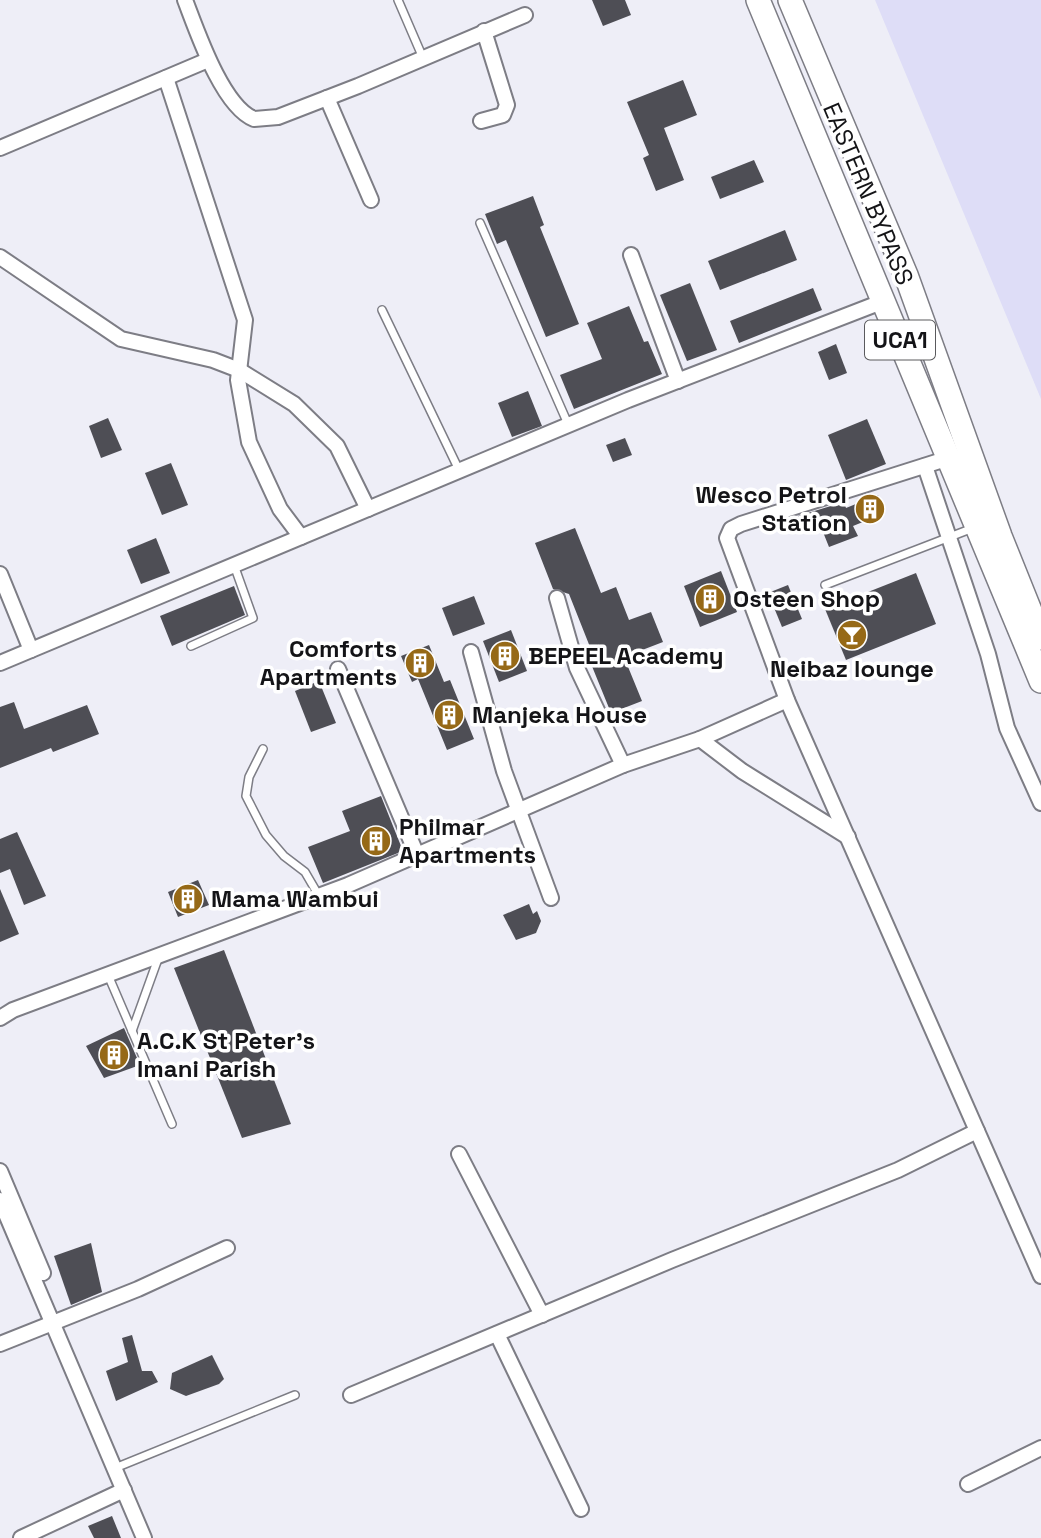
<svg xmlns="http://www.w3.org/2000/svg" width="1041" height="1538" font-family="'Space Grotesk',sans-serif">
	<rect width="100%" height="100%" fill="#eeeef7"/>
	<polygon fill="#deddf7" points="875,0 1041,0 1041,399"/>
	<g fill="#4e4e55">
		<polygon points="592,0 625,0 631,15 603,26"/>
		<polygon points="683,80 697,115 664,128 684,180 656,191 643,158 649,155 627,102"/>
		<polygon points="754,160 764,182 720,199 711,177"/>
		<polygon points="533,196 544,225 540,227 579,324 546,337 506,240 497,244 485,214"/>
		<polygon points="785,230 797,260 720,290 708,261"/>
		<polygon points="690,283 717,350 687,361 660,295"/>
		<polygon points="813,288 822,310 739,343 730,321"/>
		<polygon points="629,306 644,342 648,341 662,374 574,409 560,375 602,359 587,323"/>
		<polygon points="836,344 847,373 829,380 818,352"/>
		<polygon points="528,391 542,426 512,437 498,403"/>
		<polygon points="108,418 122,450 101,458 89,426"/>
		<polygon points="867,419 886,464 846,480 828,435"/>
		<polygon points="625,438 632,455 613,462 606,445"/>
		<polygon points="171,463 188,505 162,515 145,473"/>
		<polygon points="878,495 885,513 853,526 858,536 829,547 819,522 803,528 798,516 844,502 846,508"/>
		<polygon points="575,528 601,593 616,587 629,620 651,612 663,642 624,657 642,701 611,713 587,654 592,652 569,594 553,589 535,543"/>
		<polygon points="156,538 170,573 141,584 127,550"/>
		<polygon points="721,571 737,612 700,627 684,586"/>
		<polygon points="916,573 936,624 846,660 825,609"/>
		<polygon points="788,585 802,619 782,627 768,593"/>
		<polygon points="234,586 245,615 172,646 160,616"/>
		<polygon points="474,596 485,624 453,636 442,608"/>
		<polygon points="511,630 527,671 499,682 483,641"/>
		<polygon points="429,645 444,682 450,680 474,739 447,750 418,679 412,682 401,656"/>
		<polygon points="319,681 336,723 311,732 295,691"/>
		<polygon points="14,702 24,729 87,705 99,734 53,752 51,748 0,768 0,707"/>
		<polygon points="381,796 403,851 323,883 308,847 350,831 342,811"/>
		<polygon points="17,832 46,896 24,905 10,869 0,873 0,839"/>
		<polygon points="198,880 209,905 178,917 168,892"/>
		<polygon points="0,889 19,934 0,942"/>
		<polygon points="529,904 533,914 537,911 541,921 536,933 516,940 503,915"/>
		<polygon points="224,950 291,1124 242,1138 174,968"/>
		<polygon points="124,1028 140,1065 104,1078 86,1046"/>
		<polygon points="91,1243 102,1292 71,1305 54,1256"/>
		<polygon points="132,1335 142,1371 152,1371 158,1382 116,1401 106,1371 128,1362 122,1338"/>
		<polygon points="212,1355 224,1379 219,1384 186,1396 170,1389 172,1373"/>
		<polygon points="112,1516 121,1538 94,1538 88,1526"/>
	</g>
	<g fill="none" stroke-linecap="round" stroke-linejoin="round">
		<g stroke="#7d7d85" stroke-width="10">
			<g id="lane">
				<polyline points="398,0 423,58"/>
				<polyline points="480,223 568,424"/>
				<polyline points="382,310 459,470"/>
				<polyline points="825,585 973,528"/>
				<polyline points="191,646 253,618 234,565"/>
				<polyline points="263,749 249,777 246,796 266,835 284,856 305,872 319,896"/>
				<polyline points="108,975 172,1124"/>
				<polyline points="132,1031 159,956"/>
				<polyline points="115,1468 295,1395"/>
			</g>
		</g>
		<g stroke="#7d7d85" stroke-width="18">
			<g id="street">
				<path d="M185 0C197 31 222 106 254 119L278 117 358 86 525 15"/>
				<polyline points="166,78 245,320 238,380 249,442 280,509 301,537"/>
				<polyline points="327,98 371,200"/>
				<polyline points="481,121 503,115 507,105 484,31"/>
				<polyline points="0,148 208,60"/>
				<polyline points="631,255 678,381"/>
				<polyline points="0,257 121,339 213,360 239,370 294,404 337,446 368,509"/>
				<polyline points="949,458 741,524 731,529 727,538 787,700 1041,1276"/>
				<polyline points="925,466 988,654 1007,728 1041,803"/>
				<polyline points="0,574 31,650"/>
				<polyline points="557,598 577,668 623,765"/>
				<polyline points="471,652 504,771 551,898"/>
				<polyline points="0,663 628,400 884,301"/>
				<polyline points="338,669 417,855"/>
				<polyline points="700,739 742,771 848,837"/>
				<polyline points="0,1018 13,1010 348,885 623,765 700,739 787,700"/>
				<polyline points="459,1154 542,1315"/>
				<polyline points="0,1171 43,1273"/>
				<polyline points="0,1200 144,1538"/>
				<polyline points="497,1334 581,1509"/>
				<polyline points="0,1344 138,1289 227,1248"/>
				<polyline points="351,1395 672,1260 898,1170 977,1131"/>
				<polyline points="968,1484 1041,1448"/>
				<polyline points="21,1538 124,1490"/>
			</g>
		</g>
		<g stroke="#7d7d85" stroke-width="26">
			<g id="primary">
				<polyline points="758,0 1041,681"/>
				<polyline points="790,0 906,275 1000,536 1041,638"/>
			</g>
		</g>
		<use href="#lane" stroke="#fff" stroke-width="7"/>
		<use href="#street" stroke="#fff" stroke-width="14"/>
		<use href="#primary" stroke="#fff" stroke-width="23"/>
	</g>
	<defs>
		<g id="building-disc" transform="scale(1.575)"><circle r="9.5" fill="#966917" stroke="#fff"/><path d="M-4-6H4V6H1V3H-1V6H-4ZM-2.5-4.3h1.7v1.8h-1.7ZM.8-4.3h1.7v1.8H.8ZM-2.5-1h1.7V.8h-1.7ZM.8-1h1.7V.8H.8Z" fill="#fff"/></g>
		<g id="bar-disc" transform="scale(1.575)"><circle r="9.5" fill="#966917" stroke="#fff"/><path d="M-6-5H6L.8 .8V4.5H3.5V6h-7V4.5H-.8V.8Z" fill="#fff"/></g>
	</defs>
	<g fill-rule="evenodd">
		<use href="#building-disc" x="870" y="509"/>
		<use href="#building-disc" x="710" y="599"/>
		<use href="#bar-disc" x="852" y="635"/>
		<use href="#building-disc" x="505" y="656"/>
		<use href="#building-disc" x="420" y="663"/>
		<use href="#building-disc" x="449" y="715"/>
		<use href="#building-disc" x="376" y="841"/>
		<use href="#building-disc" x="188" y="899"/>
		<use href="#building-disc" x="114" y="1055"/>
	</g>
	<g text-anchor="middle" stroke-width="7" stroke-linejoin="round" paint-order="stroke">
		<rect fill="#fff" stroke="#5a5a5d" stroke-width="2" x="865" y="320.5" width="70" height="39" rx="5"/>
		<g font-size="23" font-weight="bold" fill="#141417">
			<text x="900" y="348">UCA1</text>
		</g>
		<g font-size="24" fill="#141417" stroke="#fff">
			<text transform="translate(868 194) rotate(67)" y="8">EASTERN BYPASS</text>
		</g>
		<g font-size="24" font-weight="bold" fill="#141417" stroke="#fff" text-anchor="start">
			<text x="847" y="503" text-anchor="end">Wesco Petrol<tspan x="847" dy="28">Station</tspan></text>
			<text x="733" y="607">Osteen Shop</text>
			<text x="397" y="657" text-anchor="end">Comforts<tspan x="397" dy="28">Apartments</tspan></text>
			<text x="528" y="664">BEPEEL Academy</text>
			<text x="852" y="677" text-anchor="middle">Neibaz lounge</text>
			<text x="472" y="723">Manjeka House</text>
			<text x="399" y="835">Philmar<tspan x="399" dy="28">Apartments</tspan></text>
			<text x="211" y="907">Mama Wambui</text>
			<text x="137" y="1049">A.C.K St Peter's<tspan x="137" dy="28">Imani Parish</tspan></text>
		</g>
	</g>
</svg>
